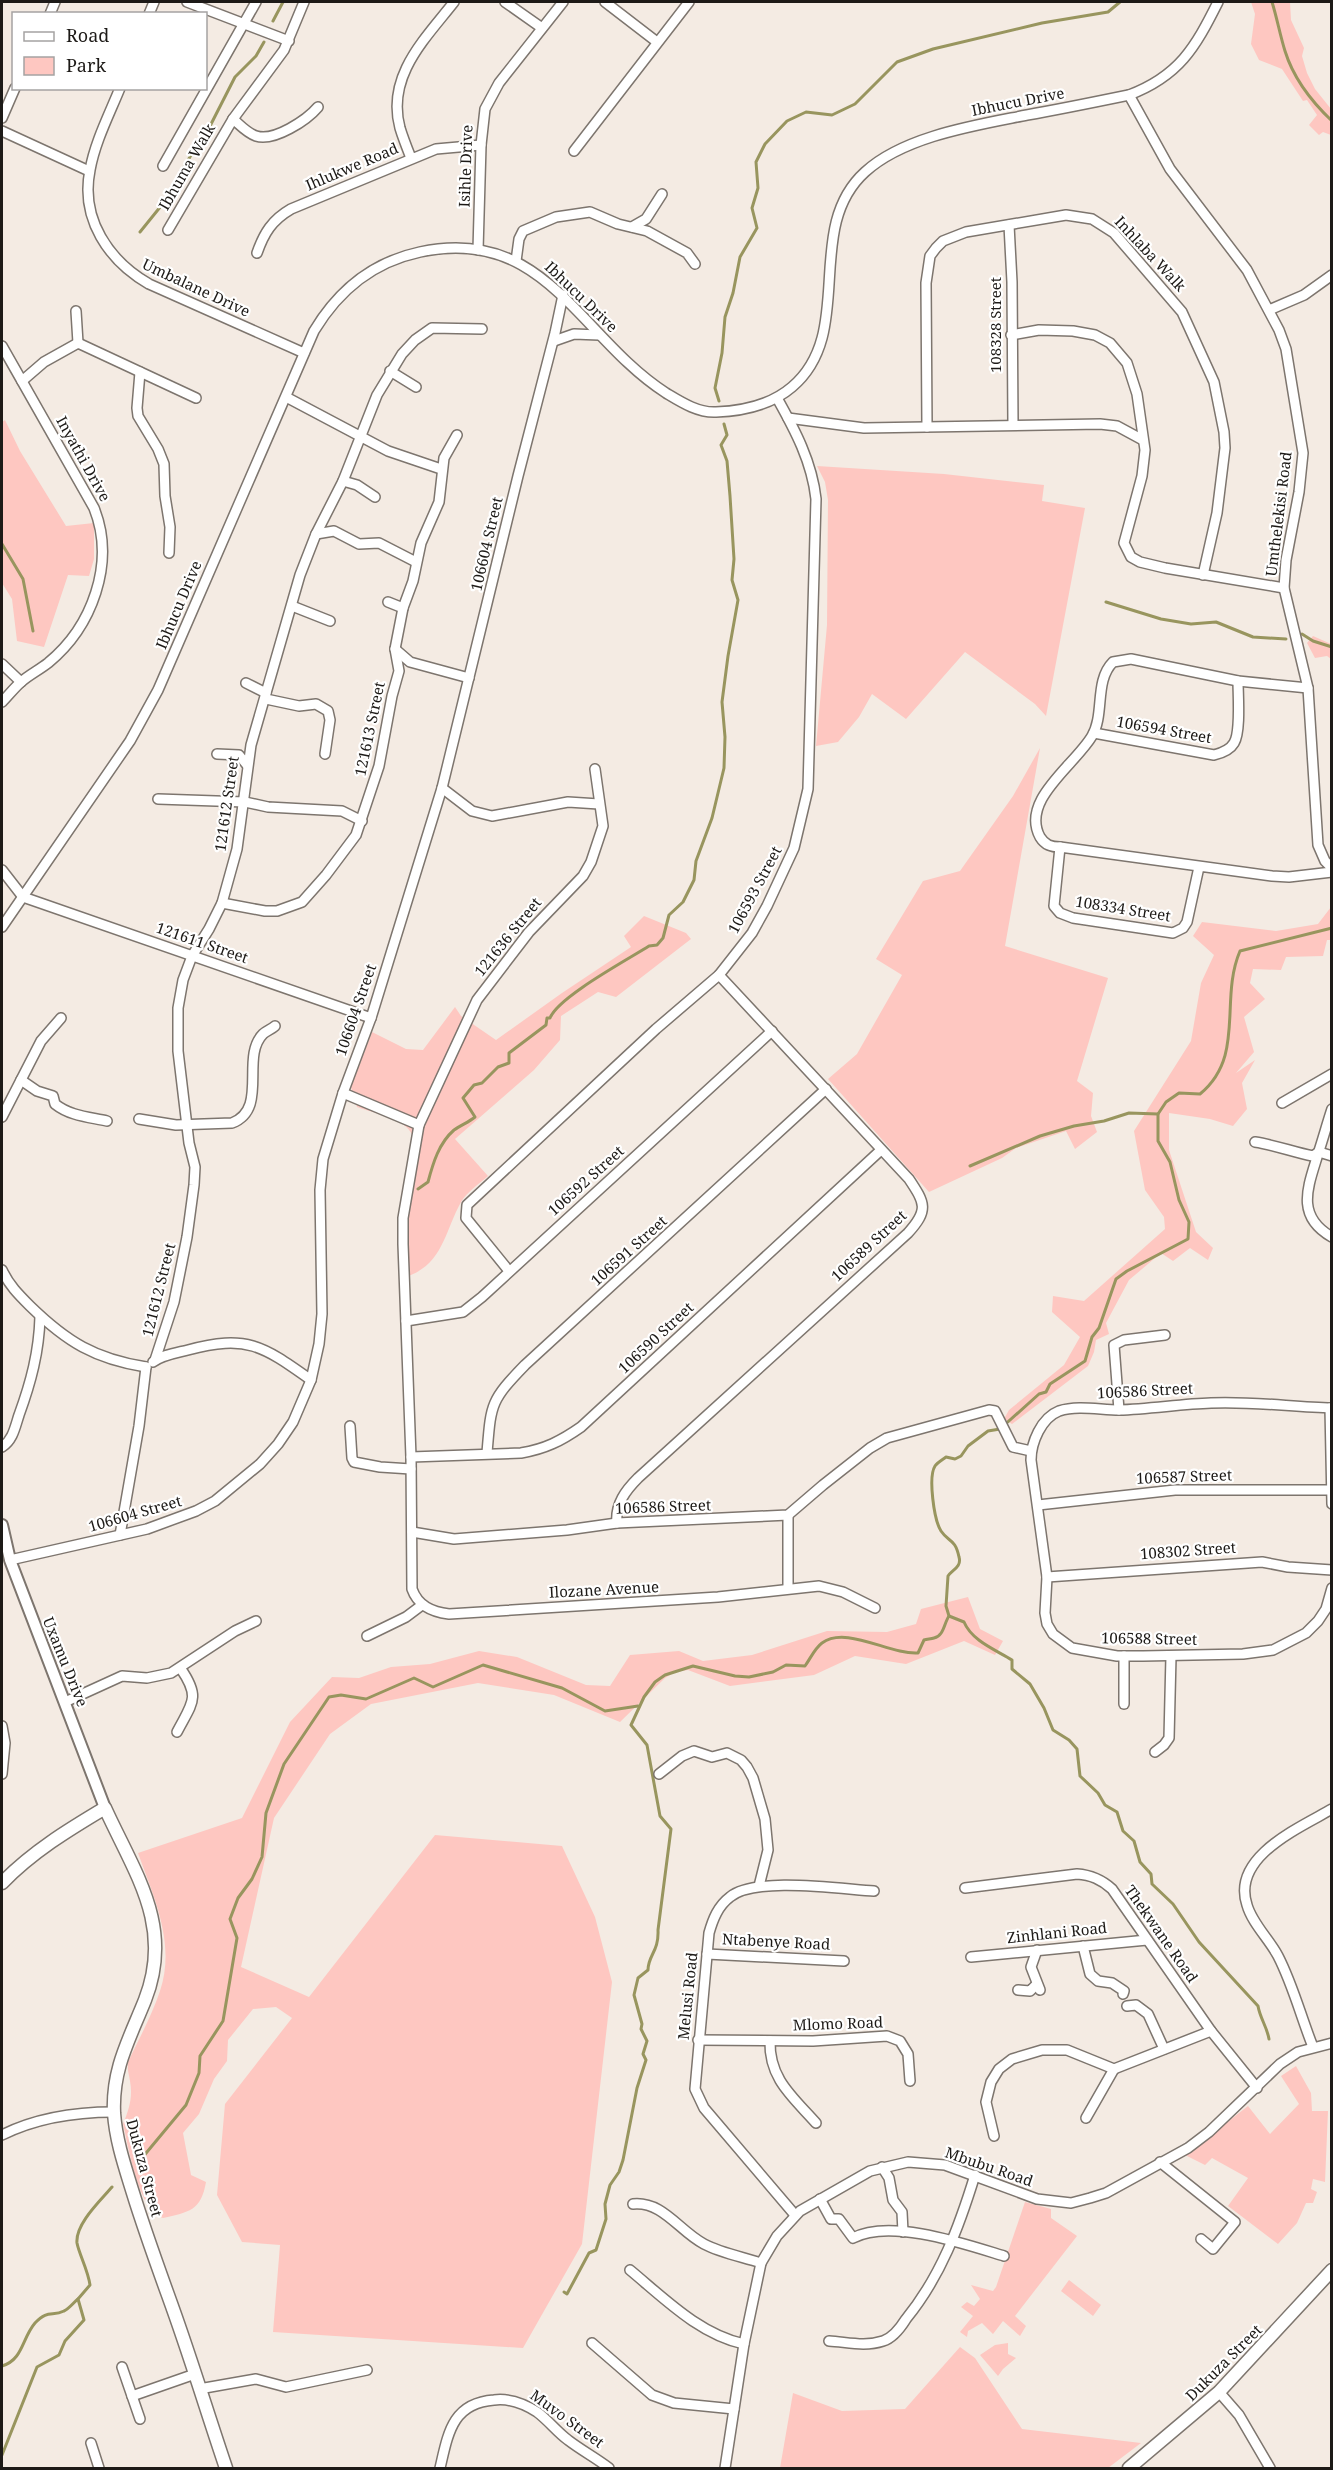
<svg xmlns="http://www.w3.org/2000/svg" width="1333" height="2470" font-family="'Noto Serif',serif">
	<rect width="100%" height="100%" fill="#f4ebe3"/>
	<g fill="#fec7c1">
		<polygon points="1251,2 1290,2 1291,20 1304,48 1302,56 1307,73 1315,89 1331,109 1331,135 1323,132 1319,135 1309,125 1317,115 1307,100 1303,101 1282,69 1259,60 1251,44 1255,14"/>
		<polygon points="5,420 20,451 66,526 94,523 94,559 89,576 68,575 44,647 17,641 12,599 2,583 2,422"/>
		<polygon points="817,466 944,474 1044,485 1042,501 1085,508 1046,716 1035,704 965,652 906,719 872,694 859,717 838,742 816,746 827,625 828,500 825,482"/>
		<polygon points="1313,636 1331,644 1331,659 1327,656 1315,658 1307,643"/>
		<polygon points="1040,748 1005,946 1108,978 1077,1081 1093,1093 1091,1116 1097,1132 1075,1149 1066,1131 1016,1148 1002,1158 929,1192 828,1079 857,1054 902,975 876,959 923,881 960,871 1013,796"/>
		<polygon points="1331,907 1331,940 1327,940 1323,956 1286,957 1281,970 1253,969 1250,983 1265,999 1244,1017 1254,1052 1236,1073 1255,1060 1242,1083 1247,1109 1233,1126 1210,1119 1169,1113 1169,1150 1196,1232 1213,1248 1208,1260 1190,1248 1173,1261 1161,1253 1129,1280 1106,1323 1109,1334 1096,1340 1094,1352 1088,1366 1012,1424 1004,1419 1009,1410 1064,1365 1080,1337 1052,1312 1053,1296 1084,1301 1165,1229 1164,1217 1145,1190 1134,1131 1191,1041 1201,983 1214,955 1193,936 1202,922 1276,931 1318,924"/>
		<path d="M644 916 686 933 691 939 616 997 598 992 561 1016 560 1040 534 1070 455 1139 488 1176C479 1184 467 1192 461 1202 443 1235 443 1268 399 1279L398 1217 413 1136C404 1117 376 1114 357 1107L351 1087 372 1032 406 1049 423 1050 455 1007 461 1016 496 1040 562 993 631 947 624 936Z"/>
		<path d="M968 1597 980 1629 1003 1641 995 1655 964 1641 906 1664 855 1656 814 1675 730 1686 688 1670 675 1672 665 1678 620 1722 554 1695 478 1683 371 1704 330 1734 274 1818 241 1967 309 1997 435 1835 562 1846 595 1917 612 1982 582 2244 523 2348 273 2332 280 2245 242 2242 217 2195 225 2104 292 2018 276 2007 253 2009 228 2040 227 2061 214 2079 199 2114 183 2133 191 2175 206 2182C201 2211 189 2212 163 2218 138 2210 129 2148 123 2124 129 2110 133 2097 130 2081 129 2074 127 2070 128 2062 139 2039 152 2015 160 1991 176 1943 154 1898 138 1853L242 1818 290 1722 332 1677 359 1678 391 1667 430 1664 479 1651 517 1657 586 1685 610 1686 630 1655 679 1651 703 1661 752 1655 827 1631 887 1632 916 1624 921 1609Z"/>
		<polygon points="1296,2066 1311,2093 1312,2111 1328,2111 1325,2182 1313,2179 1311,2189 1317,2192 1313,2203 1306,2203 1297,2223 1278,2244 1228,2206 1248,2178 1212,2158 1205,2165 1185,2155 1248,2106 1270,2134 1299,2104 1281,2076"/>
		<polygon points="1025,2202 1051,2209 1051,2218 1077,2236 1015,2316 1026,2326 1020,2336 1003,2321 993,2334 982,2323 968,2331 967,2337 960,2332 973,2316 961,2307 967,2302 974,2306 980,2299 971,2285 993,2291 996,2287"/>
		<polygon points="1069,2280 1101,2305 1093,2316 1061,2291"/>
		<polygon points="1008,2343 1008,2354 1016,2358 1003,2369 998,2376 980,2355 995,2345"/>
		<polygon points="960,2347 975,2358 1022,2429 1141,2443 1108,2468 780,2468 793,2393 842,2411 905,2409"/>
	</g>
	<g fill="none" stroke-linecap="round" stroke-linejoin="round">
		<g stroke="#98955e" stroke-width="3">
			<path d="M1272 2C1277 18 1280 35 1285 51 1293 77 1312 102 1332 121"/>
			<polyline points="273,21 283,2"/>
			<polyline points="140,232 161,206 194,150 207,132 235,77 256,56 264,42"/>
			<polyline points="719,401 715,388 722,353 725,317 733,293 740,257 757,228 752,208 758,188 756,162 765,144 787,121 806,112 832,115 855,104 897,62 933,49 1042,23 1108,12 1120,2"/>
			<polyline points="2,544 23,579 33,631"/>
			<polyline points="1106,602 1161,619 1191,624 1216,622 1253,637 1286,639"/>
			<polyline points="1302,634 1313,641 1332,647"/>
			<polyline points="970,1166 1040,1136 1074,1126 1104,1121 1129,1113 1158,1114"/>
			<path d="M418 1189 428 1182C433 1163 439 1143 454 1130 461 1125 469 1122 475 1117L463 1098 474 1085 482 1083 498 1067 509 1063V1053L546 1025 547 1018H550C558 997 627 960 649 946L657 945 663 938 669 915 683 902 694 880 696 861 712 818 724 768 725 737 722 702 728 656 738 600 732 580 734 559 730 496 727 461 721 445 727 435 724 424"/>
			<path d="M949 1616 964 1622C972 1641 996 1650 1012 1660V1669L1030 1684 1044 1708 1053 1730 1069 1740 1077 1749 1080 1776 1098 1793 1105 1805 1117 1812 1123 1831 1134 1841 1140 1862 1151 1874 1152 1884 1173 1904 1199 1942 1258 2006C1260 2018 1267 2027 1269 2039"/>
			<polyline points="137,2164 186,2105 199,2073 200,2056 223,2021 237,1938 230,1919 238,1898 252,1879 262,1857 266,1813 284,1764 329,1697 341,1695 366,1699 414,1678 433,1687 483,1665 562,1688 605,1711 638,1706"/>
			<path d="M564 2292 567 2294 589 2253 596 2250 606 2219 605 2204 610 2185 619 2172 623 2160 637 2088 646 2060 643 2054 647 2041 641 2029 642 2024 634 1995 638 1978 648 1970C648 1955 659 1952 658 1930L671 1829 660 1816 647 1745 631 1725 644 1697 655 1682 665 1675 693 1666 735 1676 749 1677 773 1672 786 1665 805 1666C810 1659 815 1648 822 1643 846 1625 890 1655 918 1653L924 1640C927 1639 931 1639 934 1638 944 1636 944 1623 949 1616L946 1606 948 1576C952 1570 962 1567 959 1557 955 1538 949 1543 941 1531 934 1520 928 1477 935 1466 937 1463 942 1460 946 1457L955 1459 961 1456 968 1446 988 1431 1000 1429 1039 1394 1046 1392 1050 1384 1085 1361 1092 1337 1099 1328 1116 1279 1127 1271 1188 1239 1189 1222 1179 1200 1170 1162 1158 1141V1114L1166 1102 1179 1093 1200 1094C1246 1056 1219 1000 1240 951L1332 928"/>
			<path d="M2 2366C23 2360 22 2338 35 2323 48 2309 52 2317 64 2311 69 2309 74 2302 78 2299"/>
			<path d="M2 2455 37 2367 59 2355 65 2341 84 2320 78 2299 90 2285C88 2270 79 2254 77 2243 75 2224 101 2200 112 2187"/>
		</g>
		<g stroke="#7d756e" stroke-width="12">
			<g id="minor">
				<polyline points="187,2 289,41"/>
				<polyline points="505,2 542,28"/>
				<polyline points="605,2 657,42"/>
				<polyline points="50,14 55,2"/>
				<polyline points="149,14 154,2"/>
				<path d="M120 88C109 115 95 142 90 170 80 219 109 261 149 284L304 353"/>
				<polyline points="1129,95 1170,169 1247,270 1279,330 1286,349 1303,453 1299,492 1286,560 1284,588 1308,688 1318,845 1325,861 1332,868"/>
				<polyline points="2,118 15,88"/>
				<path d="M233 119C240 125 247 133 256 136 274 142 307 120 318 107"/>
				<polyline points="2,131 89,171"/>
				<polyline points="574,151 689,2"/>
				<path d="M411 158C407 148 403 138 400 128 386 76 425 39 454 2"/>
				<polyline points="163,166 256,2"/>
				<polyline points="1009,225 1012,282 1013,425"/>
				<polyline points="632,227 646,219 662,194"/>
				<polyline points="168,230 233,119 284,50 304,2"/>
				<polyline points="478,250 481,145 485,109 499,83 563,2"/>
				<path d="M257 253C264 233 272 220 291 209L436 149 481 145"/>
				<polyline points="516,261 519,239 523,231 556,217 590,212 618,224 647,231 687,253 695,264"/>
				<polyline points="1269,310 1304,295 1332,275"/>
				<polyline points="76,311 78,343"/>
				<polyline points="1011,335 1039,330 1073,331 1095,335 1110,343 1127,363 1137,394 1145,450 1142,476 1124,543 1131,557 1140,562 1165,568 1284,588"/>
				<polyline points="554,341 574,334 599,335"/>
				<path d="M2 346 94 508C116 563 92 627 48 663 39 670 29 675 21 682 14 688 8 696 2 702"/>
				<polyline points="390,371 416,387"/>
				<polyline points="140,372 137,408 138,416 158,449 164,464 165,496 170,527 169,553"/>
				<polyline points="22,381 44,362 78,343 196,398"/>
				<polyline points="286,397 388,451 441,469"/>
				<polyline points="788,418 864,428 1100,424 1117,426 1141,439"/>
				<polyline points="927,427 926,283 930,256 936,248 943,241 966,232 1066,215 1092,219 1114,233 1182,312 1214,382 1224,432 1225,448 1217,513 1203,575"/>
				<polyline points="343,481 357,485 375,497"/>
				<polyline points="316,534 334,531 359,544 379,543 416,562"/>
				<polyline points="388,602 403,608"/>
				<polyline points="292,606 330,621"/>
				<polyline points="395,649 410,662 469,678"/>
				<polyline points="2,664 21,682"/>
				<polyline points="246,683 266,693"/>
				<polyline points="266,699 299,706 316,704 328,711 330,720 325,754"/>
				<path d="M1094 733 1214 755C1222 753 1230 750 1234 743 1241 732 1238 695 1238 681"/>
				<polyline points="217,754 239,755 247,765"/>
				<polyline points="442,788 472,811 492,816 568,802 599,804"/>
				<polyline points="158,799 245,802 268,807 342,811 362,821"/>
				<path d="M1060 847C1051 847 1045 845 1040 837 1020 800 1075 765 1092 736 1105 714 1094 681 1113 662L1131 659 1238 681 1308 688"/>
				<polyline points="1199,867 1187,922 1183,928 1173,933 1073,918 1060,913 1054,906 1060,847 1272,876 1289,877 1332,872"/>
				<polyline points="2,870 23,897 371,1018"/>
				<polyline points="222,903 265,911 277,911 302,902 326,875 356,835 379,766 392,696 399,671 395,649 403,608 413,581 421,543 439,502 444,458 457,435"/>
				<path d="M2 927 130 741 158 690 314 331C338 291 373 262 420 252 545 225 579 337 666 393 681 402 698 413 716 412 743 411 771 405 792 387 857 332 802 229 865 172 904 136 977 125 1027 115 1061 109 1095 102 1129 95 1179 76 1195 48 1218 2"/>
				<path d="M21 1080 37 1091 53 1096 55 1104C70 1116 89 1117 107 1121"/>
				<path d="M343 1093 419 1125 403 1218V1244L411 1457 412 1589C418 1606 432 1612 449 1614L718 1597 819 1586 843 1592 875 1608"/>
				<polyline points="1282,1103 1332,1074"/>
				<path d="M1332 1109C1327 1124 1323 1139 1318 1154 1308 1187 1295 1216 1332 1237"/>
				<polyline points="2,1117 41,1041 61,1018"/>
				<path d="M139 1119 176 1125 232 1123C269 1109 240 1057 263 1034 266 1031 272 1029 275 1026"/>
				<polyline points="419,1125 477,1000 529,932 583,876 591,862 603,826 595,769"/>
				<path d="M1255 1142C1275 1145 1293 1152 1313 1156L1319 1152 1332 1156"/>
				<path d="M2 1270C9 1285 18 1294 30 1306 67 1342 95 1359 146 1367"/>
				<path d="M509 1271 466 1218 467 1205 656 1029 719 975 752 933 767 906 794 848 808 789 816 499C812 462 795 430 777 398"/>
				<polyline points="406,1321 463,1312 482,1297 772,1031"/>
				<polyline points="155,1360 174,1302 187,1237 194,1185 195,1167 189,1143 178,1051 178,1008 183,980 192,956 209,929 222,903 237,849 251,745 300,575 316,534 343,481 377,395 402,354 415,340 432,328 482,329"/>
				<path d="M153 1362C162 1355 176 1353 188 1350 247 1334 263 1346 311 1380"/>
				<polyline points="1330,1408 1332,1504"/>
				<path d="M1332 1408C1292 1407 1251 1401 1211 1403 1181 1404 1150 1409 1119 1410 1100 1410 1078 1405 1059 1411 1041 1418 1031 1443 1031 1460L1047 1577 1045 1613 1047 1624 1053 1634 1072 1648 1117 1656H1143L1243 1654 1273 1650 1306 1633 1318 1621 1326 1609 1332 1588"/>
				<polyline points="1119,1410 1114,1345 1124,1340 1165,1335"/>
				<polyline points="350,1426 352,1458 354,1462 380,1467 411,1469"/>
				<path d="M2 1447C13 1440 15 1427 19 1415 31 1382 39 1352 40 1317"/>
				<path d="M487 1453C491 1404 490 1401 525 1365L826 1089"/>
				<path d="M411 1457 521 1453C545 1449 561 1441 581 1427L881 1150"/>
				<polyline points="1038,1505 1175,1490 1332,1490"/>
				<polyline points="788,1515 788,1588"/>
				<path d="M617 1523C615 1504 626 1490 638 1478L908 1233C929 1210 925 1203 909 1179L719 975"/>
				<polyline points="412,1532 454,1539 567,1530 617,1523 788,1515 823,1485 870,1448 887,1438 989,1410 995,1411 1013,1447 1031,1451"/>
				<polyline points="120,1535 139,1426 146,1367"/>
				<polyline points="10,1560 147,1529 196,1511 215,1501 260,1464 278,1444 293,1422 311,1380 319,1344 322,1314 320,1190 323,1159 343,1093 371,1018 442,788 518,476 555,333 563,295"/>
				<polyline points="1047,1577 1262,1562 1288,1567 1332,1570"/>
				<polyline points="367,1636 406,1617 422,1605"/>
				<polyline points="65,1702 122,1676 147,1678 171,1673 235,1631 256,1621"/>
				<polyline points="1124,1704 1124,1656"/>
				<polyline points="2,1726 5,1743 2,1774"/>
				<path d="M177 1732C192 1703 201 1698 181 1669"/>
				<polyline points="1155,1752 1164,1745 1169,1738 1171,1656"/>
				<polyline points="659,1774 682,1756 694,1751 712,1757 727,1753 741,1760 747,1767 753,1778 765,1819 768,1850 759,1886"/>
				<path d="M965 1888 1077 1874C1091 1875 1101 1879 1112 1889L1211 2031 1257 2088"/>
				<polyline points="1083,1946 1090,1974 1098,1981 1112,1983 1124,1991 1123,1994"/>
				<polyline points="1037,1950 1031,1967 1040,1990"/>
				<polyline points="707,1954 844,1961"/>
				<polyline points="971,1957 1147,1940"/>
				<polyline points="1018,1990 1030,1991 1037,1984"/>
				<polyline points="1127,2006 1136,2005 1148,2014 1164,2049"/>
				<polyline points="698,2040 813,2041 887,2036 900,2041 908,2054 910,2081"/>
				<path d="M770 2041C769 2079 793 2097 816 2123"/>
				<path d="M1313 2047C1301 2017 1293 1985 1278 1956 1269 1939 1252 1923 1247 1905 1231 1857 1299 1828 1332 1809"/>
				<polyline points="1086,2118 1114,2069"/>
				<path d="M2 2135C36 2118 76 2112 114 2112"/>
				<polyline points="994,2136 986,2102 991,2082 999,2069 1012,2059 1042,2050 1067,2050 1114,2069 1211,2031"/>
				<polyline points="1160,2162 1235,2222 1213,2249 1201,2239"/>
				<polyline points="882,2167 889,2178 893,2200 902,2212 903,2232"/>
				<path d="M820 2199 831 2219H839L853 2238C890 2218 965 2244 1004 2256"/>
				<path d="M633 2204C663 2201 679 2231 704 2244 721 2253 743 2257 761 2263"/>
				<path d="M795 2215 704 2108 695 2089 709 1933C713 1919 718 1906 730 1897 755 1876 841 1889 874 1891"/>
				<path d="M630 2270C665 2299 699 2334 744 2344"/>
				<path d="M829 2341C847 2342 865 2347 883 2341 893 2338 901 2327 906 2319 941 2276 959 2227 975 2175"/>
				<polyline points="592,2343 652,2395 674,2403 734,2409"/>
				<polyline points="122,2367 140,2419"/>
				<polyline points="199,2389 256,2379 286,2387 367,2370"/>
				<polyline points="1219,2392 1239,2415 1270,2468"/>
				<polyline points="132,2396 195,2374"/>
				<polyline points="91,2443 99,2468"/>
				<path d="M440 2468C448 2434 452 2403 494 2400 510 2398 523 2403 537 2412 548 2420 557 2432 568 2440 581 2450 596 2458 609 2468"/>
				<polyline points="725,2468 744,2344 761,2263 777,2236 800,2211 870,2171 908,2162 945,2165 1037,2199 1071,2203 1090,2198 1106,2193 1188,2148 1209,2132 1280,2064 1298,2052 1332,2043"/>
			</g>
		</g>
		<g stroke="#7d756e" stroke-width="14">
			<polyline id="tertiary" points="2,1525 10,1560 105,1808"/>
		</g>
		<g stroke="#7d756e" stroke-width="15">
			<g id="secondary">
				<path d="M2 1883C32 1852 68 1830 105 1808 135 1874 174 1926 145 2000 129 2040 112 2069 114 2113 116 2141 125 2167 133 2193 145 2232 159 2270 173 2309 192 2362 208 2415 226 2468"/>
				<polyline points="1129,2468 1219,2392 1332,2270"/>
			</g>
		</g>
		<use href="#minor" stroke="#fff" stroke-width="9"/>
		<use href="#tertiary" stroke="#fff" stroke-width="10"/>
		<use href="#secondary" stroke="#fff" stroke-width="12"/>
	</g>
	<g text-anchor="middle" stroke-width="4.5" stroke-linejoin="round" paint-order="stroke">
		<g font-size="15" fill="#1d1a17" stroke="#fff">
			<text transform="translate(1018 102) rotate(-11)" y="5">Ibhucu Drive</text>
			<text transform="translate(466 166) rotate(-88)" y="5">Isihle Drive</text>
			<text transform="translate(187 167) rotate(-60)" y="5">Ibhuma Walk</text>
			<text transform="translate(352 167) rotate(-23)" y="5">Ihlukwe Road</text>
			<text transform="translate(1150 254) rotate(47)" y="5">Inhlaba Walk</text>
			<text transform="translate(196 288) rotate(25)" y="5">Umbalane Drive</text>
			<text transform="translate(581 297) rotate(44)" y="5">Ibhucu Drive</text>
			<text transform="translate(996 325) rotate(-90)" y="5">108328 Street</text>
			<text transform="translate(83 459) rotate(61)" y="5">Inyathi Drive</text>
			<text transform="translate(1279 514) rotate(-83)" y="5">Umthelekisi Road</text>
			<text transform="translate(487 544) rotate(-77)" y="5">106604 Street</text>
			<text transform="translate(179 605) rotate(-67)" y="5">Ibhucu Drive</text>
			<text transform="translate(370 729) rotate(-78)" y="5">121613 Street</text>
			<text transform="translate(1164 730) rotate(10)" y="5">106594 Street</text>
			<text transform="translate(227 804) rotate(-82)" y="5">121612 Street</text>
			<text transform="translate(755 890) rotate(-62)" y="5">106593 Street</text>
			<text transform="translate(1123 909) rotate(9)" y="5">108334 Street</text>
			<text transform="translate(508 937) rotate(-51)" y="5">121636 Street</text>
			<text transform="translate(202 943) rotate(19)" y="5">121611 Street</text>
			<text transform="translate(356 1010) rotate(-71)" y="5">106604 Street</text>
			<text transform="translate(586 1181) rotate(-42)" y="5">106592 Street</text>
			<text transform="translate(869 1246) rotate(-43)" y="5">106589 Street</text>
			<text transform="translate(629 1251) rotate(-42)" y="5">106591 Street</text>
			<text transform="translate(159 1290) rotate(-76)" y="5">121612 Street</text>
			<text transform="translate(656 1338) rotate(-43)" y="5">106590 Street</text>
			<text transform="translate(1145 1391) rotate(-3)" y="5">106586 Street</text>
			<text transform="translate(1184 1477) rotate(-2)" y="5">106587 Street</text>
			<text transform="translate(663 1507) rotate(-2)" y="5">106586 Street</text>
			<text transform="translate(135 1514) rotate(-16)" y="5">106604 Street</text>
			<text transform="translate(1188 1551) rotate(-4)" y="5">108302 Street</text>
			<text transform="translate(604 1590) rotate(-3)" y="5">Ilozane Avenue</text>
			<text transform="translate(1149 1639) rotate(1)" y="5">106588 Street</text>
			<text transform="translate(65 1662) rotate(68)" y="5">Uxamu Drive</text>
			<text transform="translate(1057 1933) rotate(-6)" y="5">Zinhlani Road</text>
			<text transform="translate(1161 1934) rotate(55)" y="5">Thekwane Road</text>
			<text transform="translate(776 1942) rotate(3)" y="5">Ntabenye Road</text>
			<text transform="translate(688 1996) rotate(-84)" y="5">Melusi Road</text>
			<text transform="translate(838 2024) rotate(-2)" y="5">Mlomo Road</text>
			<text transform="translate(989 2167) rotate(19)" y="5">Mbubu Road</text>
			<text transform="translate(144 2168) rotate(75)" y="5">Dukuza Street</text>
			<text transform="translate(1224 2363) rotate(-45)" y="5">Dukuza Street</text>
			<text transform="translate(567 2419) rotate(36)" y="5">Muvo Street</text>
		</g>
	</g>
	<rect width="1333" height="2470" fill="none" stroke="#1d1a17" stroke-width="6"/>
	<rect x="12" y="12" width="195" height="78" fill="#ffffff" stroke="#a5a3a2" stroke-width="1.5"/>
	<rect x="24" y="32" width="30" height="9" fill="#ffffff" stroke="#a5a3a2" stroke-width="1.5"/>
	<text x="66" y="42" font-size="18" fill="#1d1a17">Road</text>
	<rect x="24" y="57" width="30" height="18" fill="#fec7c1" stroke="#a5a3a2" stroke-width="1.5"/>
	<text x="66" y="72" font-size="18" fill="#1d1a17">Park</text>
</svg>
